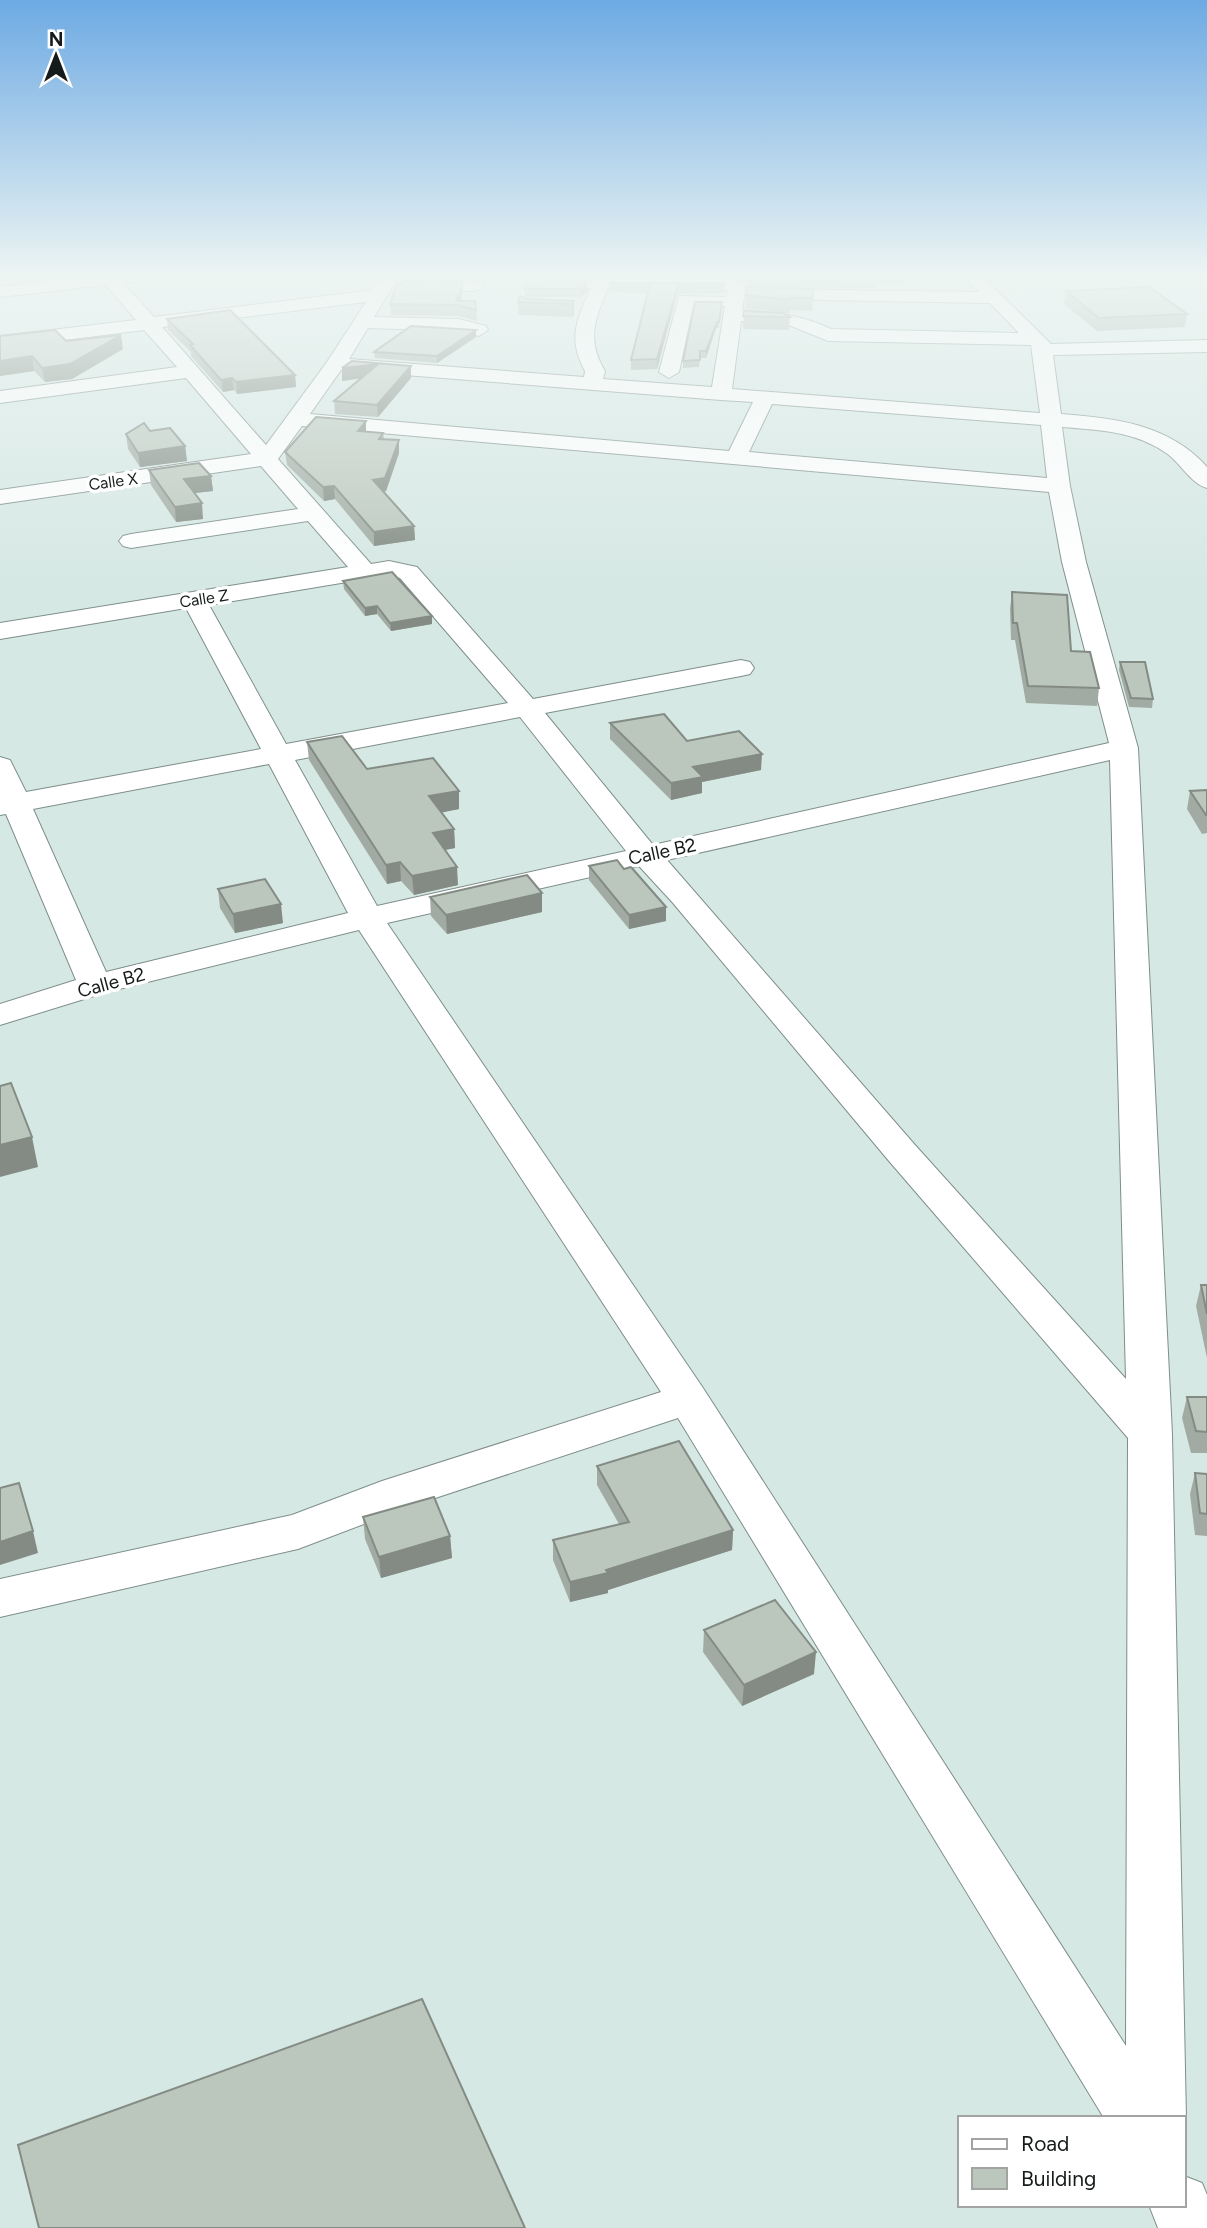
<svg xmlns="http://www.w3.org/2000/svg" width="1207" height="2228" font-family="Figtree,sans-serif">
	<rect width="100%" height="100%" fill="#d6e8e4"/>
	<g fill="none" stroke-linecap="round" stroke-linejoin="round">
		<g stroke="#7e8e8b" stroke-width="2">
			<g id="minor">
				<path d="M97 274H168L159 279 123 283 154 317 373 290 383 274H401L374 317 459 319 486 326 488 330 479 336 459 331 368 328 349 359 584 377 585 371C567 339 577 319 591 288L553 287 544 282 547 278 596 277 597 274H615L613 278 737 280 746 285 743 289 745 292 742 310C775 312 802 315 831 329L1019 333 990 303 765 299 756 294 765 289 979 292 961 274H980L1051 344 1207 340V352L1053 355 1061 414C1115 418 1169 424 1207 467V488C1191 484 1180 462 1166 453 1135 431 1099 430 1062 427L1070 486 1086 562 1138 748 1172 1434 1186 2118 1184 2122V2118H1104L678 1418 414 1505 298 1549 0 1617V1579L292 1515 382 1481 661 1392 359 930 107 992 0 1025V1004L76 980 6 814 0 815V757L10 760 26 792 261 749 186 608 0 639V623L348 567 308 521 131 548 123 546 119 541 123 536 131 534 298 509 261 466 0 504V490L251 454 186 378 0 403V391L177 367 144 330 0 348V336L136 320 106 285 0 297V287ZM608 288 728 290 726 297 679 296 659 372 669 378 679 372 693 306H725L712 387 603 379 605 371C586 340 595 319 608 288ZM366 302 327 362 266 445 162 327ZM741 321 784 323 828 341 1031 345 1040 413 732 389ZM341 370 721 400 753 402 729 451 310 414ZM772 404 1041 425 1047 478 749 452ZM302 426 1049 492 1062 562 1109 743 653 845 545 713 741 676 750 674 754 668 750 662 741 660 533 699 417 567 389 561 371 564 278 459ZM389 575 400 578 508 703 286 744 209 605ZM520 717 626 851 377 906 295 760ZM1110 760 1126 1379 915 1145 667 860ZM269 764 348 913 106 972 33 809ZM639 866 673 903 889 1161 1128 1438 1126 2046 703 1388 387 923Z"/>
				<polygon points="414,280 476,281 485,286 476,291 408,289 405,285 408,281"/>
				<polygon points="1184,2176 1202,2183 1207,2195 1207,2228 1158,2228 1149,2205 1184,2205"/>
			</g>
		</g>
		<use href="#minor" fill="#fff" fill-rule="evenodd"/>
	</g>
	<g fill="#a1aba3">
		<polygon points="411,274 470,274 468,278 412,277"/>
		<polygon points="530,274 594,274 547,275 545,277 553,281 587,282 587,291 581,297 525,297 525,289"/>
		<polygon points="616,274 909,274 909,283 876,282 876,288 748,286 747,283 737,277 617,275"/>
		<polygon points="463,282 463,292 461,301 476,310 477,321 459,316 391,315 390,304"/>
		<polygon points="609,283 725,283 725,293 677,294 657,369 631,370 631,360 648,293 609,292"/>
		<polygon points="814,289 812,311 790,310 790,313 745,308 746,295"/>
		<polygon points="1066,291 1187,314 1185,327 1097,331 1064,304"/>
		<polygon points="527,299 574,301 574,313 572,317 518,315 518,302"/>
		<polygon points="722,309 719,328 716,328 706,358 700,358 699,367 683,368 683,361"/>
		<polygon points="744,311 790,317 789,330 743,329"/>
		<polygon points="167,319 295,375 296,387 237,394 234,390 223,392 191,356 191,352 168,330"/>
		<polygon points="0,336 66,341 123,349 72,379 45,382 34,371 0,376"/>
		<polygon points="476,337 437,363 375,358 374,352"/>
		<polygon points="342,368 411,378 378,417 335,414 334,401 360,378 342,381"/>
		<polygon points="150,431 185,446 187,461 140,467 128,449 126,434"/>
		<polygon points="366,432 383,433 384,439 399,440 399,453 386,491 384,492 414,526 415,540 374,546 335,499 324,501 287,465 285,452"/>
		<polygon points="149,470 211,476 213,491 194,493 203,519 176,522 151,485"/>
		<polygon points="343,581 432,616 432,624 391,631 377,614 365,616 344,589"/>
		<polygon points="1012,592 1071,651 1099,688 1097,706 1026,703 1015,640 1011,640 1010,609"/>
		<polygon points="1120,662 1153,699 1152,708 1129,707 1119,670"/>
		<polygon points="610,723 687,741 761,770 702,782 702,793 671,800 610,739"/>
		<polygon points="307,742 367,769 459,791 459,809 441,812 454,829 455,848 445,850 458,885 414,895 401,881 387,884 309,760"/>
		<polygon points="1207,790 1207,833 1202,834 1187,809 1190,791"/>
		<polygon points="589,866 624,869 666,907 666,921 629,929 589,880"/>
		<polygon points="218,889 283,923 235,933 220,908"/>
		<polygon points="542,893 542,912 447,934 431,916 430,897"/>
		<polygon points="1201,1285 1207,1285 1207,1358 1196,1306"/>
		<polygon points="1187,1397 1207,1397 1207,1453 1191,1453 1182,1418"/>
		<polygon points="597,1466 733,1530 732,1550 608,1590 608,1593 570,1602 553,1560 553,1540 619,1524 597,1485"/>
		<polygon points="1195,1473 1207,1474 1207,1536 1195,1535 1190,1494"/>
		<polygon points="363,1517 450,1536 452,1558 381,1578 365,1539"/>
		<polygon points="704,1630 814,1674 742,1706 703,1652"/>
	</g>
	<g fill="#838b84">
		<polygon points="463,282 463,292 459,307 456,301"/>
		<polygon points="587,282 587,291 581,297 581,289"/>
		<polygon points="678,285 677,294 657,369 657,359"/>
		<polygon points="574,301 574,313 572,317 572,304"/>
		<polygon points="717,322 716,328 706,358 706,351"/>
		<polygon points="476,330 476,337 437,363 437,356"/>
		<polygon points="121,335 123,349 72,379 45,382 42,368"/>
		<polygon points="32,356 34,371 0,376 0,361"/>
		<polygon points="378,364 378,376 342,381 342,368"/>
		<polygon points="411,366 411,378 378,417 377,405"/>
		<polygon points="295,375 296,387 237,394 236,382"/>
		<polygon points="232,378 234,390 223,392 221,380"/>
		<polygon points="366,421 366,434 358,431"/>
		<polygon points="399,440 399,453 386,491 374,493 373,480"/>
		<polygon points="185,446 187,461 140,467 138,453"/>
		<polygon points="211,476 213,491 186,494 184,479"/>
		<polygon points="334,486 335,499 324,501 323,487"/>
		<polygon points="202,503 203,519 176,522 175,507"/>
		<polygon points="414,526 415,540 374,546 374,532"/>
		<polygon points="377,606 377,614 365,616 365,608"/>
		<polygon points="432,616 432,624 391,631 390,623"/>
		<polygon points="762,754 761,770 702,782 702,793 671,800 671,783 693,767"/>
		<polygon points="459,791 459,809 430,815 429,796"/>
		<polygon points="454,829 455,848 434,852 433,833"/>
		<polygon points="400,862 401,881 387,884 386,865"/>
		<polygon points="457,867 458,885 414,895 412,876"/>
		<polygon points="542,893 542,912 447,934 446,915"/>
		<polygon points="281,904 283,923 235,933 233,914"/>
		<polygon points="666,907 666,921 629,929 629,915"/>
		<polygon points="32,1137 38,1167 0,1177 0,1145"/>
		<polygon points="733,1530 732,1550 608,1590 608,1593 570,1602 570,1582"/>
		<polygon points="33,1531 38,1553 0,1565 0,1542"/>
		<polygon points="450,1536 452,1558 381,1578 379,1557"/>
		<polygon points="816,1652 814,1674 742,1706 744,1685"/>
	</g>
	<g fill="#bbc7bd" stroke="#838b84" stroke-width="2">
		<polygon points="530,274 542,274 543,276 553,281 587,282 581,289 525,289"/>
		<polygon points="747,274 877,274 876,280 748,278"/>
		<polygon points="404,281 463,282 456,301 475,301 476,310 459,305 390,304 397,284 403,284"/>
		<polygon points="609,283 725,283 678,285 657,359 631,360 650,284"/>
		<polygon points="747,287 814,289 812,298 790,298 790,300 746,295"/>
		<polygon points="1149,287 1187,314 1099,318 1066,291"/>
		<polygon points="520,296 527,299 574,301 572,304 518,302"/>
		<polygon points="695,302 722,302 719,322 717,322 706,351 700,351 700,360 683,361"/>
		<polygon points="230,310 295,375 236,382 232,378 221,380 190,345 193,344 167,319"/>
		<polygon points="744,311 784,313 790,317 743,316"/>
		<polygon points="411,326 476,330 437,356 374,352"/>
		<polygon points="55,330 66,341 121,335 70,364 42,368 32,356 0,361 0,336"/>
		<polygon points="352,361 411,366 377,405 334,401 378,364 342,368"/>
		<polygon points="316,417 366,421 358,431 383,433 379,439 399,440 385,478 373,480 414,526 374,532 334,486 323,487 285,452"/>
		<polygon points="144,423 150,431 170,428 185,446 138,453 126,434"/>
		<polygon points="199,463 211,476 184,479 202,503 175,507 149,470"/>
		<polygon points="392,572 432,616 390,623 377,606 365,608 343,581"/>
		<polygon points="1012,592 1067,595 1071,651 1090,652 1099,688 1028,686 1017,623 1013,623"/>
		<polygon points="1120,662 1145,662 1153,699 1131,698"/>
		<polygon points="664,714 687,741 739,731 762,754 693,767 703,777 671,783 610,723"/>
		<polygon points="342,736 367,769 433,758 459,791 429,796 454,829 433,833 457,867 412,876 400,862 386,865 307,742"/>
		<polygon points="1207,790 1207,815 1206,815 1190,791"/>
		<polygon points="617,860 624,869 631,867 666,907 629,915 589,866"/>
		<polygon points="527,875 542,893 446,915 430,897"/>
		<polygon points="265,879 281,904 233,914 218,889"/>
		<polygon points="11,1083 32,1137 0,1145 0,1086"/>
		<polygon points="1201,1285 1207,1285 1207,1314"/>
		<polygon points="1187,1397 1207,1397 1207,1432 1196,1431"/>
		<polygon points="679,1441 733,1530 606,1570 608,1573 570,1582 553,1540 629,1522 597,1466"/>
		<polygon points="1195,1473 1207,1474 1207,1514 1200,1513"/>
		<polygon points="19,1483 33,1531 0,1542 0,1488"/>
		<polygon points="434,1497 450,1536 379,1557 363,1517"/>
		<polygon points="775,1600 816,1652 744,1685 704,1630"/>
		<polygon points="422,1999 525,2228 39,2228 18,2145"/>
	</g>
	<linearGradient id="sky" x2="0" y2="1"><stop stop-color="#6daae3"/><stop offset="0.47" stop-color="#edf5f3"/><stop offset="1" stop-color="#edf5f3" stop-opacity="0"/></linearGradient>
	<rect width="1207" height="586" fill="url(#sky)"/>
	<g text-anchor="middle" stroke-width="7" stroke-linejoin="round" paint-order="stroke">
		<g font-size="16" fill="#151b1a" stroke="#fff">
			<text transform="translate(113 481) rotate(-8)" y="6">Calle X</text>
			<text transform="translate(204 598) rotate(-9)" y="6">Calle Z</text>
		</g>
		<g font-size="19" fill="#151b1a" stroke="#fff">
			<text transform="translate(662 851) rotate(-12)" y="7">Calle B2</text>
			<text transform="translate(111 982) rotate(-15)" y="7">Calle B2</text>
		</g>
	</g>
	<rect x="958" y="2116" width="228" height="91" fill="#ffffff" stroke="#a1a4a3" stroke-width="2"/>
	<rect x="972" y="2139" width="35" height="10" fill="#ffffff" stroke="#a1a4a3" stroke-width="2"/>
	<text x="1021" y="2151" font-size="21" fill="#151b1a">Road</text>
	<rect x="972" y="2168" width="35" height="21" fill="#bbc7bd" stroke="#a1a4a3" stroke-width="2"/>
	<text x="1021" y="2186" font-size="21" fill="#151b1a">Building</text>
	<g transform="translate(56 56)" stroke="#ffffff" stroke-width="5" paint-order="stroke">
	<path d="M0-5L12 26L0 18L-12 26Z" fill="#151b1a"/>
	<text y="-10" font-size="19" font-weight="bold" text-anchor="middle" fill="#151b1a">N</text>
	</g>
</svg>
